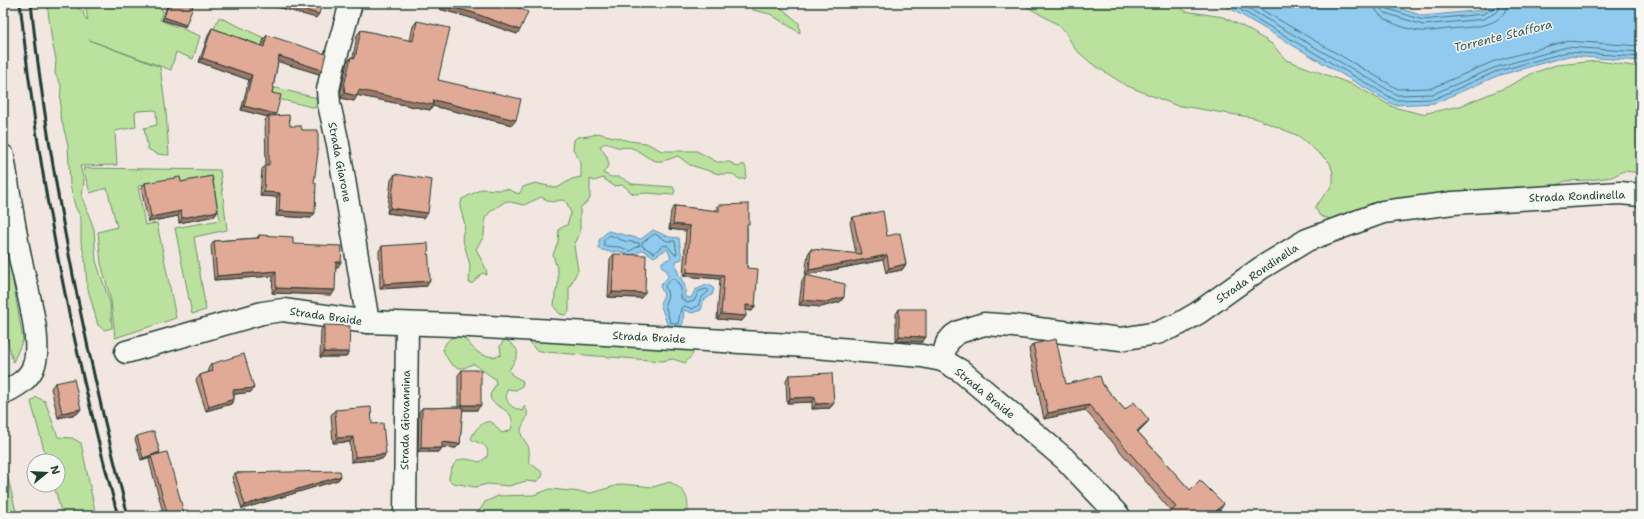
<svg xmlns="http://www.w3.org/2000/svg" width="1644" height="519" font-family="'Shantell Sans',sans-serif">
	<rect width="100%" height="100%" fill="#f2e7e0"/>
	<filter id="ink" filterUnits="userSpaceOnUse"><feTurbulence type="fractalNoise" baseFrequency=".025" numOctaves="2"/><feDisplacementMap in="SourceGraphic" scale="8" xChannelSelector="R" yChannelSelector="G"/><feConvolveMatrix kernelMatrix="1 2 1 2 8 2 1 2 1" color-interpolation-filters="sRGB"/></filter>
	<g filter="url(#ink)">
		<g fill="#bae29e" stroke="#6c9069">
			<polygon points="47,3 75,3 76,7 83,11 84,16 88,21 85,3 148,3 163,10 160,20 200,36 193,59 176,52 171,70 89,40 160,67 166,112 169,155 157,154 148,149 144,128 157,125 156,111 155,110 137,111 135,113 136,127 115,131 117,165 80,166 84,180 82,197 94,229 96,261 110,303 112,328 104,330 98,325 87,286 85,259 81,242 81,218 75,206 70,185 68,145 60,114 61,85 55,74 56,59 52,42"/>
			<polygon points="749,3 774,3 784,10 799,23 800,33 770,14 753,10"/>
			<polygon points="1020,3 1175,3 1185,11 1223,17 1244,27 1272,44 1286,60 1354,85 1393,107 1422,114 1460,106 1507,87 1533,73 1556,65 1598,61 1641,67 1641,173 1624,171 1612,177 1590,180 1565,181 1551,188 1518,187 1473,190 1391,203 1373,204 1336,221 1320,216 1315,207 1333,184 1333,173 1330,163 1299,136 1255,118 1175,105 1125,85 1091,63 1075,49 1064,30 1057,24"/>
			<polygon points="219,17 264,38 259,55 213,31"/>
			<polygon points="272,87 317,98 316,108 270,97"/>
			<path d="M598 133 629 141 646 143 662 151H697L717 162H730L738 167 744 164C747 170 747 173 745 179H739L733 174H719L690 165 678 156C672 158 664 162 657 161 646 159 641 151 632 148 627 146 622 149 617 147 609 145 607 141 600 146L607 157 609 165 603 173 611 177H620L632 184 673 187 675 191 673 195 647 193 633 194 623 185 614 186 603 178 594 181 590 179V199L580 208V233L574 246 578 270 569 288V312L565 315 560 314 554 307 555 294 558 285V272L553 255 558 242 559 229 567 225 571 213 566 201 561 200 552 202 541 197 524 205 506 201 491 211 485 218 484 236 476 249 486 269 487 275 482 273 473 283H469L470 265 462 237 465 225 460 207 462 199 482 189 499 190 507 189 519 194 523 187 535 183 557 188 572 179 581 177V163L573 149 574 140 577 137 590 136Z"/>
			<polygon points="83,168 220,170 227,230 194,237 206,310 192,314 175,228 220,220 212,176 180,182 179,178 138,186 145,225 157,223 176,318 115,338 111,301 101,263 98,232 117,227 107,188 90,193"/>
			<polygon points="3,223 23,340 13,362 3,322"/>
			<path d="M460 335C471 342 473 354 488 356 493 357 496 357 501 355L500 346 505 339C522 351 520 353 509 370L512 375 523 381 522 386 516 390 507 389C504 402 510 407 522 411L524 406C533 416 521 422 521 432 522 440 528 443 529 449 530 454 528 458 529 462L543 473 542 477 535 482 526 481 509 486 488 484 475 487 453 483 449 480C449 476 450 472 452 468 459 454 468 460 480 462L487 457C490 443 480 445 471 439 473 432 484 417 493 423 496 426 498 430 502 433L511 430C517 410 500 410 491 400L490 395 496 384 495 379 474 364C470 364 465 369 461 368 451 368 447 358 443 350 445 341 451 337 460 335Z"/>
			<polygon points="531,339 692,349 693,354 685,363 673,359 662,361 546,352 536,350 529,342"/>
			<polygon points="36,397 45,401 58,437 72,438 81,443 96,516 62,516 54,485 58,485 58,461 47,461 31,402"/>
			<polygon points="3,457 17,516 9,516 8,512 3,511"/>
			<path d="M670 482C688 492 688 497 688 516H444L448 513 467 515 478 513 485 502 498 496 534 495 550 489 591 493 622 484 653 487Z"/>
		</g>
		<g fill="#90caef" stroke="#6392a4">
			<polygon points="1221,3 1384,3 1423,16 1483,10 1495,3 1641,3 1641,61 1568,56 1497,76 1435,103 1394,105"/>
			<path d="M653 230 669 237 679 238 682 259 676 261C675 273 683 278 685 287 686 290 684 294 685 297L691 298 695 290 709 284 714 289 712 295 704 300 701 310 692 313 684 310 683 323 680 328 667 324 660 303 664 295 660 286 668 277 667 271 662 267V262L671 258 667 249 654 257 643 250 631 256 619 251 610 252 599 249V240L608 231 641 239Z"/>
		</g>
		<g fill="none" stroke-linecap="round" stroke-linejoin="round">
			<g stroke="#4c757f" stroke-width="1">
				<polyline points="1229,3 1395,100 1434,99 1495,72 1567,52 1641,57"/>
				<polyline points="1239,3 1397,95 1433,94 1494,68 1567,47 1641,52"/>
				<polyline points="1250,3 1398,89 1432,88 1492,62 1566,41 1641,46"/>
				<path d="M1374 3C1374 20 1406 29 1420 31 1429 32 1439 30 1448 29 1466 27 1506 29 1507 3"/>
				<polyline points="1380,3 1381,9 1385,13 1423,25 1484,19 1498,11 1501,3"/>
				<polyline points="1385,3 1388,9 1423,20 1483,14 1494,8 1496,3"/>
				<polygon points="655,234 667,241 675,241 677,254 674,254 667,245 662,246 654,253 642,246 642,243"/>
				<polygon points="610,235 624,241 639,243 640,245 630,251 620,247 604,246 604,241"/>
				<polygon points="672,279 675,279 681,288 681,298 687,303 694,301 699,291 707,289 709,291 701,298 698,306 692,309 685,306 681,308 678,324 670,322 665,304 668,295 665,286"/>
			</g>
			<g stroke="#1f3d34" stroke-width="25">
				<g id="minor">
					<polyline points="351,3 333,67 328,90 329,104 338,144 368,322"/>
					<path d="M3 156C8 188 13 220 19 252 24 280 43 339 34 365 30 379 15 387 3 393"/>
					<polyline points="126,352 262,313 283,310 368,322 454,325 792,345 922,356 942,360 961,371 1065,459 1119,516"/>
					<polyline points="942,360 947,343 953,336 959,332 984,324 1014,326 1121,339 1157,333 1179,324 1198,313 1261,268 1307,240 1383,212 1453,203 1620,193 1641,195"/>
					<polyline points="405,516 407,324"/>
				</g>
			</g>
			<use href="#minor" stroke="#f6f6f2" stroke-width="22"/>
			<g stroke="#1f3d34" stroke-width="3">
				<path d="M20 3C38 176 72 348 118 516"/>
				<path d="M31 3C49 176 85 348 128 516"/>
			</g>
		</g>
		<g fill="#c19281" stroke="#1f3d34">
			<polygon points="168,3 185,3 185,27 162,20"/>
			<polygon points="440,3 508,3 517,34 468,17 439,9"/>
			<polygon points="417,21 438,80 512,125 433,106 430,110 357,95 354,101 341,98 341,91 347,62 351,57 353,57 357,35 361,30 410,41 413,26"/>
			<polygon points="212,28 262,46 264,39 267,35 322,70 319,74 278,61 272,93 275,116 290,126 302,130 314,183 311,218 276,216 277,197 260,196 262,169 266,165 265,120 268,117 241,110 249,80 199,62 209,33"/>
			<polygon points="395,174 424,218 387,213 391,180"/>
			<polygon points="181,182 215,216 179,223 178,216 148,222 141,188 145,183"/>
			<polygon points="719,205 747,227 747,268 755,306 752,311 746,310 742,321 717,319 720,279 683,276 686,231 669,229 671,211 675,206 715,211 715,209"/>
			<polygon points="853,217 887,236 906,264 902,270 886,273 883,260 806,275 844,297 840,302 821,307 799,305 802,280 805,275 808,254 811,249 856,254 850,222"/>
			<polygon points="259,235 293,244 338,267 336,267 332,295 272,293 273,276 214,280 211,246 214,241 257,238"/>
			<polygon points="382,246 427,286 380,289 379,251"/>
			<polygon points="614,254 641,298 608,297 610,259"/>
			<polygon points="899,309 926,337 922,342 896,341 896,314"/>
			<polygon points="324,325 349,352 346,357 320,357 321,330"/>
			<polygon points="1033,344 1066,384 1103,385 1125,410 1149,420 1145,425 1138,432 1190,490 1220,510 1217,512 1171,511 1085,410 1044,419 1029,349"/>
			<polygon points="211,364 251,392 234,394 234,399 231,404 206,411 196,380 200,375 209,372 208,369"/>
			<polygon points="462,370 477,410 462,410 460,444 456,448 442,447 439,452 418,452 419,412 422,408 458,407 458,375"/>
			<polygon points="789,375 834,403 830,408 812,409 812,402 787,403 786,380"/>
			<polygon points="55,383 81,409 77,414 58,418 51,388"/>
			<polygon points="335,410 372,424 386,454 382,459 351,462 350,442 333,443 331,415"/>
			<polygon points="137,436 159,454 185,516 164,516 149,460 151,457 141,460 135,439"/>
			<polygon points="235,473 341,476 338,480 242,509 232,477"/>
		</g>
		<g fill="#9d7769" stroke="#1f3d34">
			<polygon points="263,3 279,3 319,14 316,18"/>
			<polygon points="442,5 471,12 520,30 517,34 468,17 439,9"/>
			<polygon points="164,17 186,25 185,27 162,20"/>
			<polygon points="279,56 322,70 319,74 276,61"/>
			<polygon points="202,58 252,75 249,80 199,62"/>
			<polygon points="359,90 434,100 516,120 512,125 433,106 430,110 355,95"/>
			<polygon points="345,93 357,96 354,101 341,98"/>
			<polygon points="244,106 276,114 274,118 269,116 268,117 241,110"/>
			<polygon points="264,192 280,193 277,197 260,196"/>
			<polygon points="390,208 428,213 424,218 387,213"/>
			<polygon points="181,211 178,216 148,222 151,217"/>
			<polygon points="218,211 215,216 179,223 182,218"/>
			<polygon points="279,211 315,213 311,218 276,216"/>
			<polygon points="673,224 690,226 686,231 669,229"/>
			<polygon points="887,255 883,260 805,275 809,270"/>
			<polygon points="336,262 341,262 338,267 333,267"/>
			<polygon points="906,264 902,270 886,273 889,268"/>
			<polygon points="276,271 273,276 214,280 217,276"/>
			<polygon points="687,272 724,275 720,279 683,276"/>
			<polygon points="430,281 427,286 380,289 384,284"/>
			<polygon points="276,288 335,290 332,295 272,293"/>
			<polygon points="612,292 645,293 641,298 608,297"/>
			<polygon points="844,297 840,302 821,307 799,305 803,300"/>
			<polygon points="746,305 755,306 752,311 743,310"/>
			<polygon points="721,314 746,316 742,321 717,319"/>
			<polygon points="899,336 926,337 922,342 896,341"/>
			<polygon points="324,352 349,352 346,357 320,357"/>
			<polygon points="254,388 251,392 230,395 233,390"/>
			<polygon points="815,397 812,402 787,403 790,398"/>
			<polygon points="234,399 231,404 206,411 209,407"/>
			<polygon points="834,403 830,408 812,409 816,404"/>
			<polygon points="462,405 481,405 477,410 458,410"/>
			<polygon points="1089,405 1085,410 1044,419 1048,413"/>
			<polygon points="81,409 77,414 58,418 62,413"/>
			<polygon points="1149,420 1145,425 1133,436 1137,431"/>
			<polygon points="353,437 350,442 333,443 337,438"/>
			<polygon points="442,442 460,444 456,448 439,447"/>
			<polygon points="421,448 442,448 439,452 418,452"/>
			<polygon points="160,452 158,455 151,456 151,457 141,460 143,458"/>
			<polygon points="386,454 382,459 351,462 355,457"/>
			<polygon points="341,476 338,480 242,509 245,505"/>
			<polygon points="1224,504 1220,510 1213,516 1216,511"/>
		</g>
		<g fill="#e0aa96" stroke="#1f3d34">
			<polygon points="169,3 185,3 193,6 186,25 164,17"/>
			<polygon points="279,3 322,3 319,14"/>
			<polygon points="442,3 508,3 528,12 520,30 471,12 442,5"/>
			<polygon points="417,21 450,28 438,80 521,99 516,120 434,100 433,105 359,90 357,96 345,93 344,86 351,57 355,58 361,30 413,41"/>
			<polygon points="212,28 264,47 267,35 326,54 322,70 279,56 272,93 281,95 276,114 244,106 252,75 202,58"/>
			<polygon points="289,115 290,126 301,126 302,130 318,130 318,152 314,183 316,183 315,213 279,211 280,193 264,192 265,165 269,165 269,116"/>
			<polygon points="395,174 432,180 428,213 390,208"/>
			<polygon points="212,176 218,211 182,218 181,211 151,217 145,183 180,177 181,182"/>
			<polygon points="749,204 749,224 747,224 747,268 758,269 755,306 746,305 746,316 721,314 724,275 687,272 690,226 673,224 675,206 719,211 719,205"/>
			<polygon points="883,211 887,236 900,233 906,264 889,268 887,255 809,270 811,249 861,254 853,217"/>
			<polygon points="259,235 293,237 293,244 342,246 341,262 336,262 335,290 276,288 276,271 217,276 214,241 259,238"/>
			<polygon points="428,243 430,281 384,284 382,246"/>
			<polygon points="614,254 646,255 645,293 612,292"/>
			<polygon points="805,275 845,284 844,297 825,302 803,300"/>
			<polygon points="899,309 926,309 926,337 899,336"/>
			<polygon points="324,325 350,326 349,352 324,352"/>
			<polygon points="1056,339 1066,384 1100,376 1103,385 1125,410 1134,402 1149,420 1137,431 1190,490 1200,480 1224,504 1216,511 1220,516 1165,516 1176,507 1089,405 1048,413 1033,344"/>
			<polygon points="244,354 254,388 233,390 234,399 209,407 200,375 213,371 211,364"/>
			<rect x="462" y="370" width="19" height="35"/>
			<polygon points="832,373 834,403 816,404 815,397 790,398 789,375"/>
			<polygon points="74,379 81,409 62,413 55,383"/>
			<polygon points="371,407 372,424 383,423 386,454 355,457 353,437 337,438 335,410"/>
			<polygon points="463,407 460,444 442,442 442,448 421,448 422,408"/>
			<polygon points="154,431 160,452 143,458 137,436"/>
			<polygon points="167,452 185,516 168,516 151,456"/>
			<polygon points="340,471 341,476 245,505 235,473"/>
		</g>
	</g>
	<g text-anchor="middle" stroke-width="3" stroke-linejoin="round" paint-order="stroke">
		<g font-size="11" fill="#1f3d34" stroke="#f6f6f2">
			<text transform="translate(340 162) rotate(79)" y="4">Strada Giarone</text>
			<text transform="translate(1577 196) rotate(-2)" y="4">Strada Rondinella</text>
			<text transform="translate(1257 273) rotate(-34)" y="4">Strada Rondinella</text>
			<text transform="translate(326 316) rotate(8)" y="4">Strada Braide</text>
			<text transform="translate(649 337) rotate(3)" y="4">Strada Braide</text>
			<text transform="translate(985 393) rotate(39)" y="4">Strada Braide</text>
			<text transform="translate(405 420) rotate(-89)" y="4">Strada Giovannina</text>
		</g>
		<g font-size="12" font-style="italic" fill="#365959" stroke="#f6f6f2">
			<text transform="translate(1503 36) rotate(-14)" y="4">Torrente Staffora</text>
		</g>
	</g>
	<rect width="1644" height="519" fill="none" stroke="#f6f6f2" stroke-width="16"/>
	<rect x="8" y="8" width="1628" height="503" fill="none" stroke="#1f3d34" stroke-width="1.5" filter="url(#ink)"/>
	<g transform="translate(46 473) rotate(72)"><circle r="19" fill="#f6f6f2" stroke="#a0aca6"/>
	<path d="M0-3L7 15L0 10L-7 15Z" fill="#1f3d34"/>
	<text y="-6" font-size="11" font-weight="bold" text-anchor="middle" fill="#1f3d34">N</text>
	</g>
</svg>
